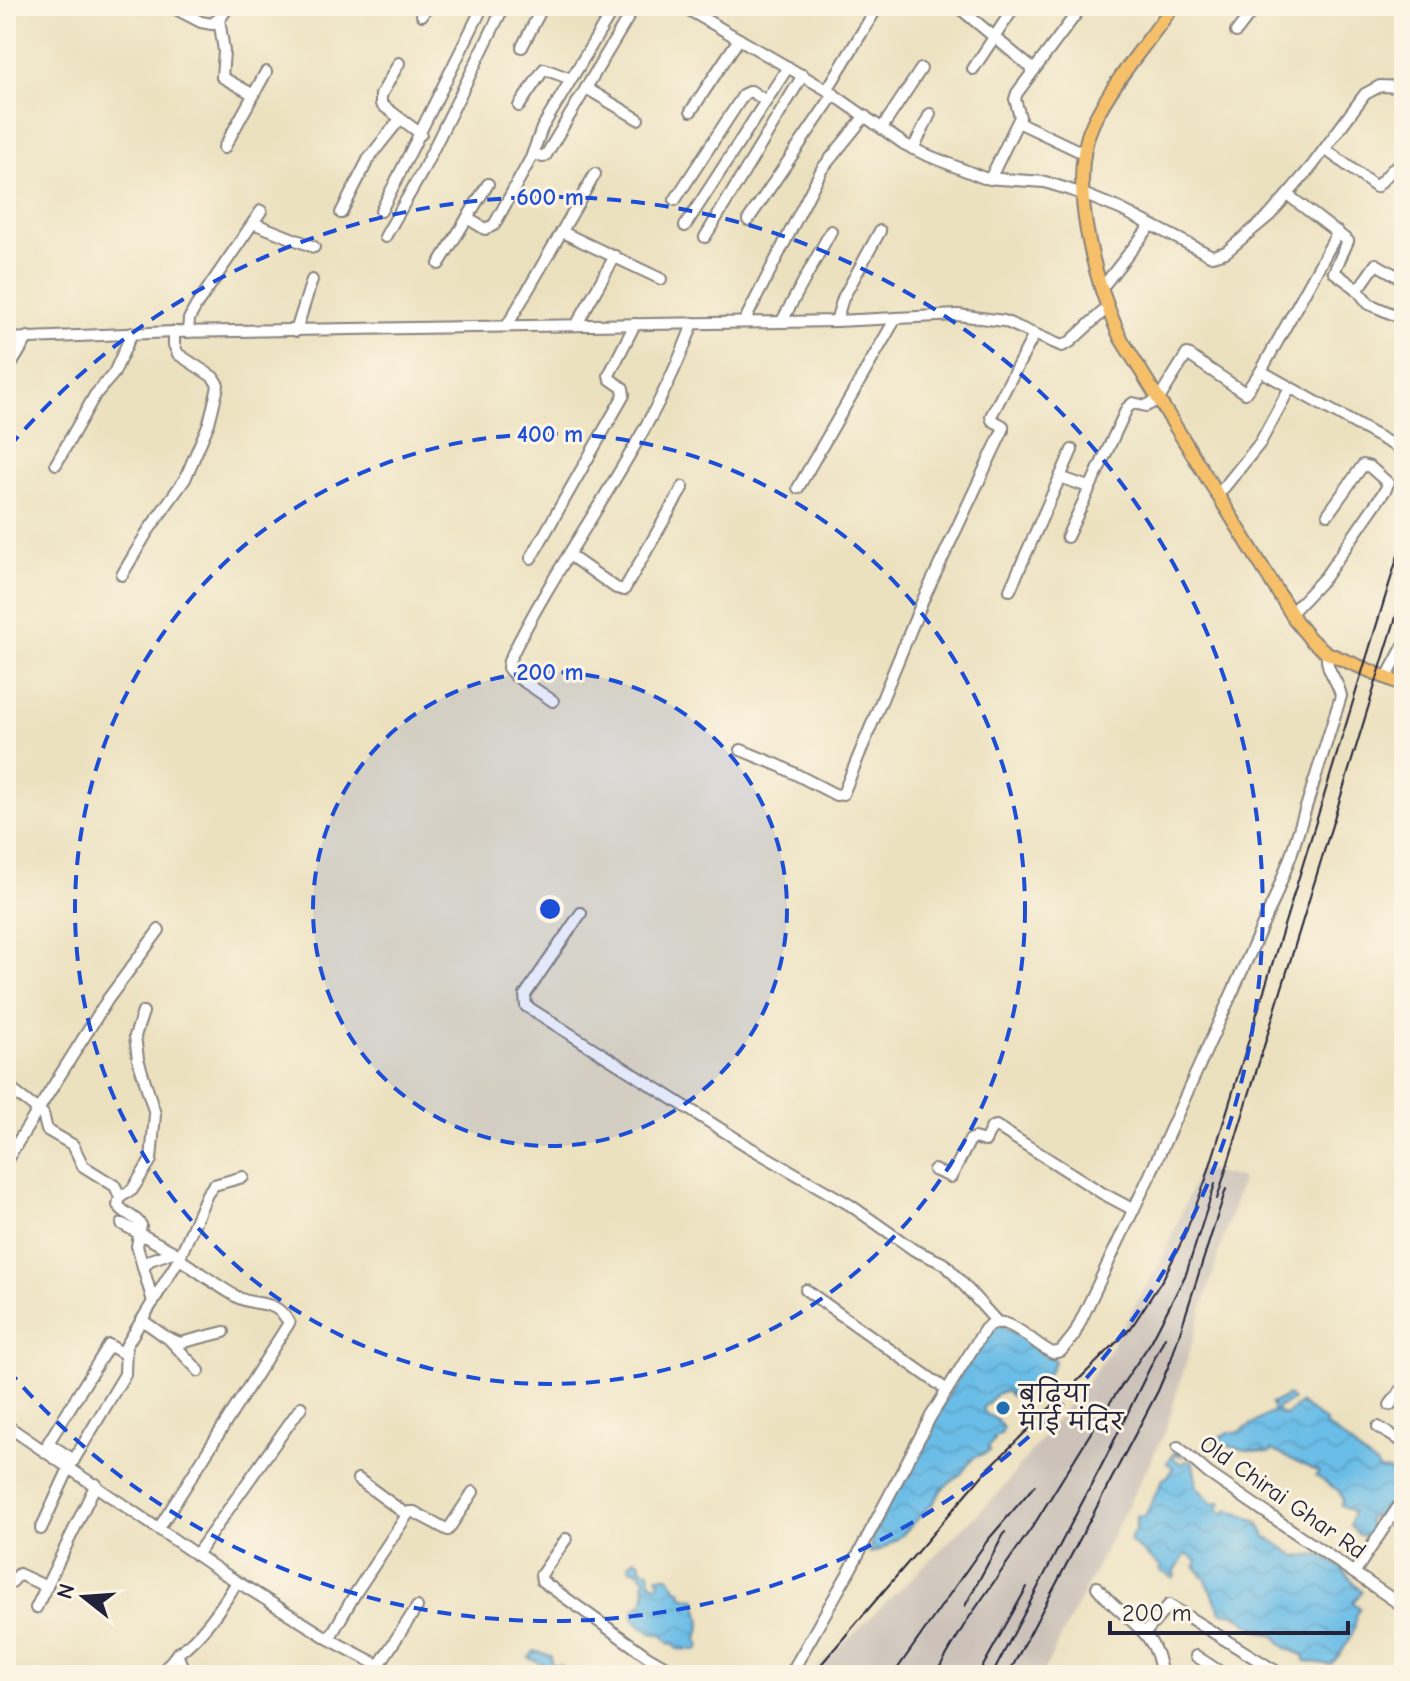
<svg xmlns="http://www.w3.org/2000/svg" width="1410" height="1681" font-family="'Comic Neue','Playpen Sans Deva',sans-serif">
	<defs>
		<pattern id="water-waves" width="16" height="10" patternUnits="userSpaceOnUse" patternTransform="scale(2)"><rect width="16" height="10" fill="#6bbde7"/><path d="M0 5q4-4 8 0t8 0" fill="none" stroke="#5ca2c7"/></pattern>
	</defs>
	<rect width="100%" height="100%" fill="#fcf5e5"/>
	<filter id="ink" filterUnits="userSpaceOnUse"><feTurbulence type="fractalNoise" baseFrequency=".0125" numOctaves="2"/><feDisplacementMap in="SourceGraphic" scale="16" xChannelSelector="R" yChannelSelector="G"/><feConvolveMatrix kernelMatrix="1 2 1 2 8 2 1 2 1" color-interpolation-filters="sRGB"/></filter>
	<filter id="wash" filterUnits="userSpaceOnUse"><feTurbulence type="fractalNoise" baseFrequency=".006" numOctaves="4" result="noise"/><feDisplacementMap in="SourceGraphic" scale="32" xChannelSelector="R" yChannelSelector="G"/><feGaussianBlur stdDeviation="1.8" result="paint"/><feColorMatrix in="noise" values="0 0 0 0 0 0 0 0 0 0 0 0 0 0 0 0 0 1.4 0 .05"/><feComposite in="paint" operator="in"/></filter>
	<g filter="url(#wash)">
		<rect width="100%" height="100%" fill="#ece1bf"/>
		<polygon fill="#ccc2b9" points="1199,1169 1242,1178 1165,1432 1042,1675 811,1675 998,1494 1102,1362 1164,1256"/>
		<g fill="url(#water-waves)" stroke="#467091" stroke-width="2">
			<polygon points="1000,1324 1052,1358 1055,1361 1049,1372 1021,1398 1013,1397 1005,1391 996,1394 983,1408 985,1413 997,1420 1003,1428 1001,1434 996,1436 988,1448 990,1451 973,1458 961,1474 943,1488 933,1503 901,1536 882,1549 870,1553 871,1541 906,1467 988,1328"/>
			<path d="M1288 1395 1293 1400 1277 1408 1279 1414 1286 1415 1300 1403 1326 1422V1426C1343 1436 1360 1454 1377 1466L1378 1470 1389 1471 1404 1486V1505L1389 1501 1386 1516 1379 1515 1369 1517 1368 1522 1376 1530 1366 1547 1363 1544 1367 1536 1359 1535 1350 1526 1353 1512 1341 1505 1343 1501 1339 1491 1316 1476 1319 1472 1271 1450 1269 1453C1251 1450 1229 1449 1214 1440L1229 1432 1237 1433 1274 1411 1271 1404Z"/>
			<path d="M1176 1450 1183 1457 1176 1454 1173 1458 1182 1464 1187 1460 1193 1462 1197 1487 1213 1504 1221 1502 1218 1510 1225 1514 1228 1509 1258 1522 1266 1538H1269L1297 1557 1320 1555 1329 1560 1342 1569 1362 1592 1353 1602 1360 1608 1355 1616C1359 1628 1341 1655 1330 1665L1305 1661V1656L1286 1648 1275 1636 1255 1629 1235 1614 1221 1612 1206 1580 1195 1566 1197 1561 1186 1554 1174 1572 1176 1574 1173 1578 1159 1570 1161 1567 1129 1541 1136 1528V1517L1145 1516 1163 1479 1168 1476 1173 1467 1167 1463Z"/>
			<polygon points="635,1559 639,1561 643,1570 649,1571 650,1582 658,1585 660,1582 657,1576 669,1576 676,1588 682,1591 682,1596 696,1599 701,1621 697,1640 700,1646 697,1650 677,1649 674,1643 670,1644 662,1635 651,1633 633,1619 634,1609 643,1603 646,1590 643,1584 645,1579 637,1570 629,1568 629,1564"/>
			<polygon points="534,1651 551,1656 551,1664 558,1667 559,1664 570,1675 541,1675 547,1666 529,1658"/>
		</g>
	</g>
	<g filter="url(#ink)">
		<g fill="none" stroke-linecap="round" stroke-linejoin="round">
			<g stroke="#87827d" stroke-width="14">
				<g id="minor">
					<polyline points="170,6 201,22 212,24 222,16 229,6"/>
					<polyline points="682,6 827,90 904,144 922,153 984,178 1045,182 1083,194 1120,209 1212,256 1226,252 1270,215 1312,166 1365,94 1380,86 1404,87"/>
					<polyline points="957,6 1034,70"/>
					<polyline points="422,15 427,6"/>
					<polyline points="219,19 224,51 222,77 254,95"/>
					<polyline points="1236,32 1256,6"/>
					<polyline points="522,47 543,6"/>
					<polyline points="399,63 381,95 381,104 421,134"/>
					<polyline points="973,69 1015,6"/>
					<polyline points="586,88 638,119"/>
					<polyline points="827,90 878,6"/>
					<polyline points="519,106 544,69 571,79"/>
					<polyline points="691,111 739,39"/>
					<polyline points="1018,122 1083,153"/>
					<polyline points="882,128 921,69"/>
					<polyline points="224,148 266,72"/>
					<polyline points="913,149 930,114"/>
					<polyline points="1325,149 1376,187 1395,167 1404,170"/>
					<polyline points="533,153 543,157 546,155 635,6"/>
					<polyline points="990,179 1020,117 1015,99 1017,93 1082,6"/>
					<polyline points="1288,195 1348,241 1334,272 1356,288 1362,284 1376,264 1404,280"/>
					<polyline points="675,200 744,94 751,91 766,101"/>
					<polyline points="381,211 483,6"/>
					<polyline points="341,213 369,158 400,119"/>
					<polyline points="467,218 485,229 494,225 531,158 542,128 615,6"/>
					<polyline points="748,220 834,94"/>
					<polyline points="253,223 314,247"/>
					<polyline points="685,226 788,67"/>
					<polyline points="562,232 661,279"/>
					<polyline points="385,237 422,172 504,6"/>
					<polyline points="705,237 803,75"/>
					<polyline points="439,264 488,184"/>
					<polyline points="1356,288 1369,304 1404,319"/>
					<polyline points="1101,289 1151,225"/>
					<polyline points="1397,316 1404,302"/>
					<polyline points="782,321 831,231"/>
					<polyline points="836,321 843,298 880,231"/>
					<polyline points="744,322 822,169 865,116"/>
					<polyline points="577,324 615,256"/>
					<polyline points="507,326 595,174"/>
					<polyline points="296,331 312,280"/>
					<polyline points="188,332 189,319 196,306 261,211"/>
					<polyline points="6,339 174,332 836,321 958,315 1004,321 1062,346 1070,342 1107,308"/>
					<polyline points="1261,371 1338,232"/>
					<polyline points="6,373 28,337"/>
					<polyline points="56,464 95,395 114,373 132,333"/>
					<polyline points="1060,477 1088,487"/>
					<polyline points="798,488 896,318"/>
					<polyline points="1218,495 1260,443 1287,393"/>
					<polyline points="1067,537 1127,408 1133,403 1146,406 1159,399 1187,354 1245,393 1261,371 1404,451"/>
					<polyline points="569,555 616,588 624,590 683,487"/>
					<polyline points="531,558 624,395 623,388 610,379 609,375 635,324"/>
					<polyline points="122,575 148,531 185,479 209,423 217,391 218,385 213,377 178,354 174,345 174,332"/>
					<polyline points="1010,590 1072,450"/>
					<polyline points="1291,613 1325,577 1386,489 1388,483 1370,467 1363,465 1328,514"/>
					<polyline points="1387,677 1404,645"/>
					<path d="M553 701 514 675 508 668 509 661C565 545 650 445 693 323"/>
					<polyline points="741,750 780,766 836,795 843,794 923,600 1003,430 1003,426 992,420 991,416 1034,335"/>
					<polyline points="581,913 525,995 526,1006 749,1147 850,1205 914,1250 945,1264 997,1322"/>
					<polyline points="6,1071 13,1091 43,1114 47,1130 73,1145 83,1166 115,1186 120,1197 132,1190 151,1160 155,1114 138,1059 135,1036 143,1012"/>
					<polyline points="6,1161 108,999 159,930"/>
					<polyline points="934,1170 951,1177 970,1140 974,1138 985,1141 992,1127 996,1126 1102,1193 1134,1210"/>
					<path d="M120 1197 118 1205C124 1214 135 1216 141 1225L137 1246 153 1302"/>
					<polyline points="122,1224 181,1256"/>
					<polyline points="143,1268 150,1260 173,1252"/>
					<polyline points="806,1290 947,1390"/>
					<polyline points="142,1320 166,1337 180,1343 224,1332"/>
					<polyline points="168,1338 199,1371"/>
					<polyline points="1390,1405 1404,1386"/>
					<polyline points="6,1425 220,1571 329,1639 397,1675"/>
					<polyline points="1378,1427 1404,1443"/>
					<polyline points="1178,1447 1208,1473 1404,1607"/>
					<polyline points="74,1460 48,1443 109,1345 124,1354"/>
					<polyline points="358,1479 407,1515"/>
					<path d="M159 1528 289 1323C276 1298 258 1307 239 1298 218 1287 199 1271 179 1259"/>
					<polyline points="41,1529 69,1468 125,1374 126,1346 179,1259 207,1194 214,1185 243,1177"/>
					<polyline points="566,1539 541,1575 542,1581 647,1656 680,1675"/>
					<polyline points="196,1555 301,1407"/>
					<polyline points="1354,1573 1398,1507"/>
					<polyline points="6,1579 12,1582 19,1574 47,1587"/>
					<path d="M1097 1587C1121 1619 1158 1628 1161 1675"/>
					<polyline points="36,1608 96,1484"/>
					<polyline points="1145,1633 1169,1605 1282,1675"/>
					<polyline points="329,1639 355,1594 409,1512 414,1512 448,1530 473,1492"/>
					<polyline points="1196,1656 1225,1675"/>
					<polyline points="379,1665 417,1607"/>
					<polyline points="160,1675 177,1654"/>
					<path d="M181 1675 182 1666 177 1654C202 1636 221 1608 237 1582"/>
					<polyline points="726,1675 732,1675"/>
					<path d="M790 1675 850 1570 931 1416 985 1329C1005 1308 1033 1345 1053 1353L1061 1351 1074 1335 1149 1177 1274 900 1291 855 1341 696C1338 679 1325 671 1327 653"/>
				</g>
			</g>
			<g stroke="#87827d" stroke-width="16">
				<path id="major" d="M1173 6C1146 45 1114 80 1093 123 1066 181 1095 282 1120 337L1297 623 1311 640 1327 653 1404 685"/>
			</g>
			<use href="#minor" stroke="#fff" stroke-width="10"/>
			<use href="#major" stroke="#f6c06b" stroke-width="12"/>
			<g stroke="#22223b" stroke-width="2">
				<polyline points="1217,1199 1404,591"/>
				<polyline points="965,1606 1005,1532"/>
				<polyline points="812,1675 987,1470 1131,1328 1164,1277 1184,1237 1206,1179 1404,536"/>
				<polyline points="893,1675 987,1541 1035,1485"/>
				<polyline points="935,1675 966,1622 1035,1523 1103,1413 1151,1342 1186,1274 1215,1184"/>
				<polyline points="978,1675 1027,1587"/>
				<polyline points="992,1675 1107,1455 1165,1337"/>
				<polyline points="1008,1675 1158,1391 1171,1360 1226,1189"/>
			</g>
		</g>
	</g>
	<circle cx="550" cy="909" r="237" fill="#1d4ed8" fill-opacity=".12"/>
	<g fill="none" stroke="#1d4ed8" stroke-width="4" stroke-dasharray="14 10">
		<circle cx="550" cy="909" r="237"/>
		<circle cx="550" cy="909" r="475"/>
		<path d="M9 447A712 712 0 1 1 9 1371"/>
	</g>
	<circle fill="#1f6fb2" stroke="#fcf5e5" stroke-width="3" cx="1003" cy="1408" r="8"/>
	<g text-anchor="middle" stroke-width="6" stroke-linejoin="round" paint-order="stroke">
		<g font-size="24" fill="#22223b" stroke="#fcf5e5" text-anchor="start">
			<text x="1019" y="1402">बुढ़िया<tspan x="1019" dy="28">माई मंदिर</tspan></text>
		</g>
		<g font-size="24" fill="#22223b" stroke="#fcf5e5">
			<text transform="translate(1283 1497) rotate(35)" y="8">Old Chirai Ghar Rd</text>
		</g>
	</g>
	<circle cx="550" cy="909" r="12" fill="#1d4ed8" stroke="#fcf5e5" stroke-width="4"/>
	<g font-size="24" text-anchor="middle" font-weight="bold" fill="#1d4ed8" stroke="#fcf5e5" stroke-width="6" stroke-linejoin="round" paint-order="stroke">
		<text x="550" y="205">600 m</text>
		<text x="550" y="442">400 m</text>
		<text x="550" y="680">200 m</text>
	</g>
	<rect width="1410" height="1681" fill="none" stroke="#fcf5e5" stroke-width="32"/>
	<g transform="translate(84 1597) rotate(287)" stroke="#fcf5e5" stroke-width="6" paint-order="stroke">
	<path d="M0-6L14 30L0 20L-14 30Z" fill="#22223b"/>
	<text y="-12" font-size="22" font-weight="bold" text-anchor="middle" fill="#22223b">N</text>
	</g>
	<path d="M1110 1621v12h238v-12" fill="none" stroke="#22223b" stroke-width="4"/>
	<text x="1122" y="1621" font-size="24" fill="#22223b" stroke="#fcf5e5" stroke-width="6" paint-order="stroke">200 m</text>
</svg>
